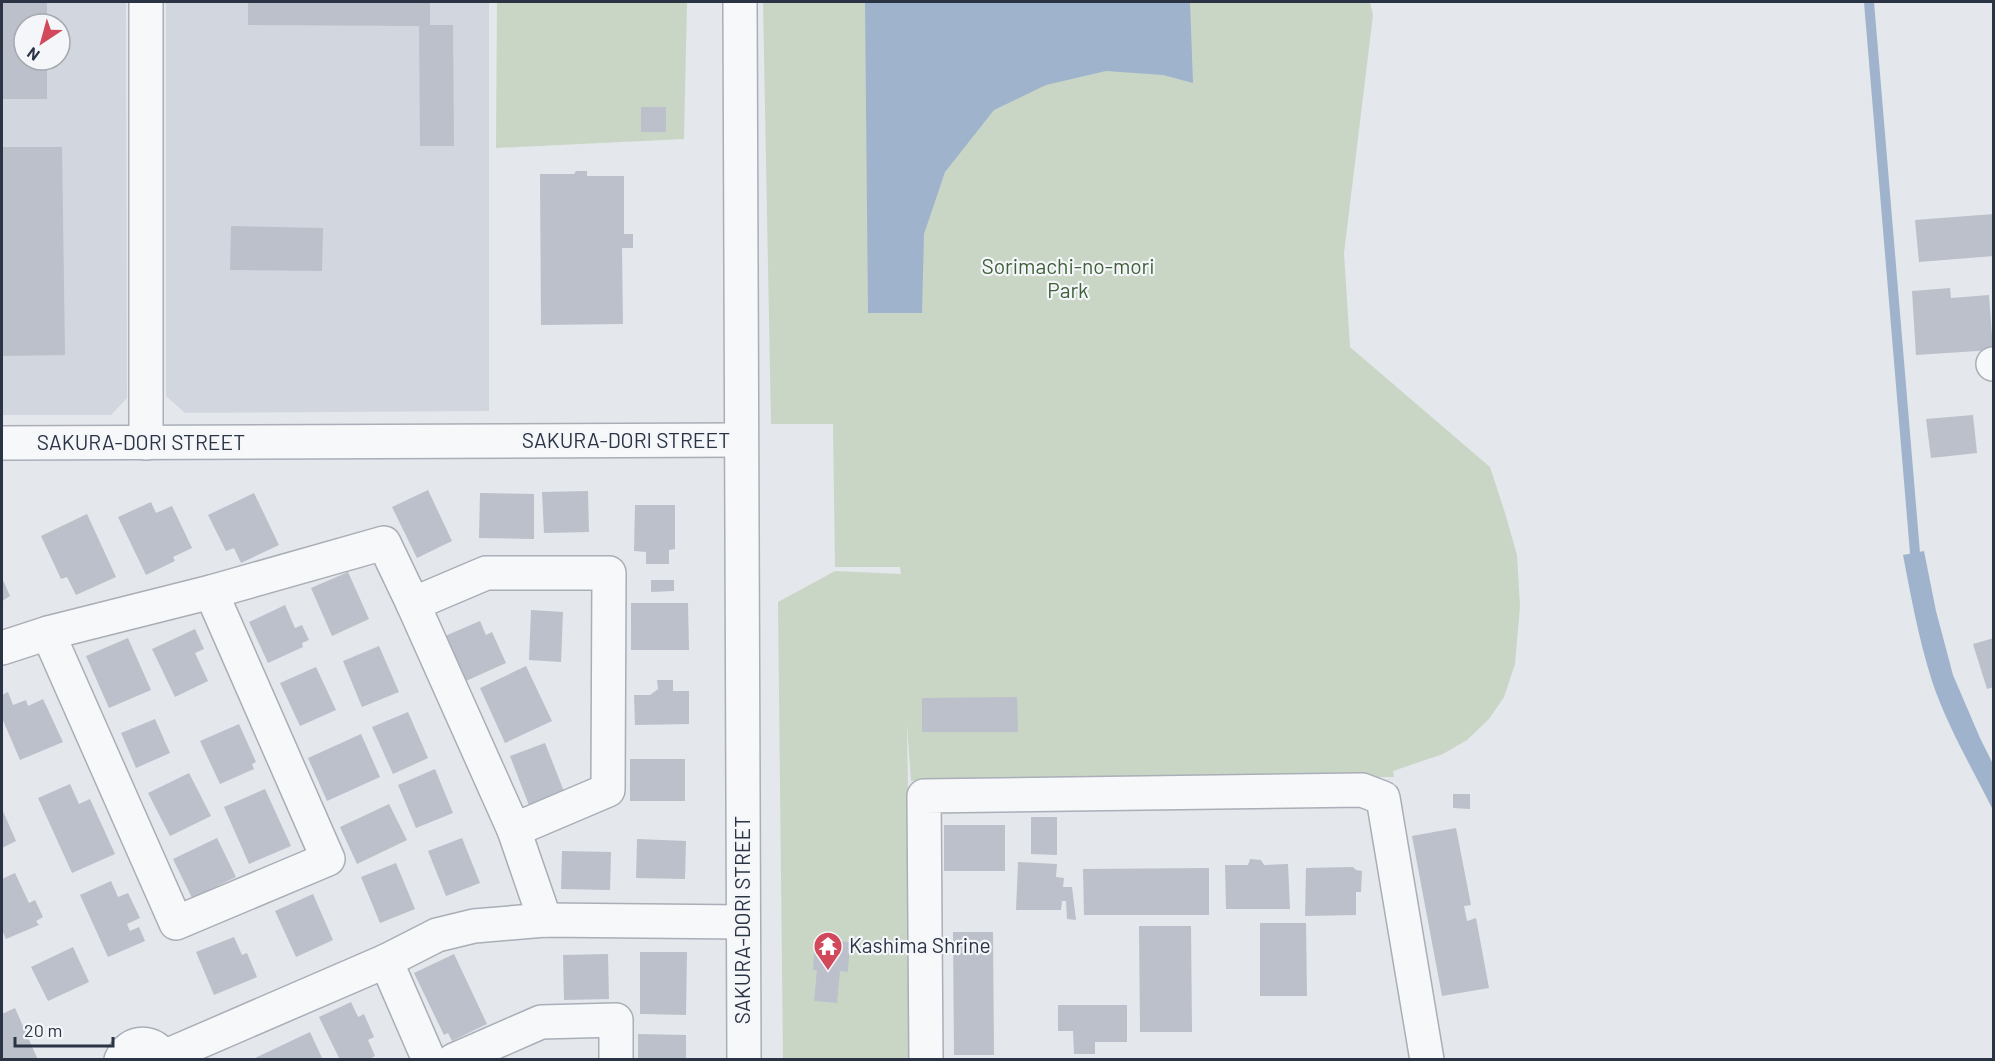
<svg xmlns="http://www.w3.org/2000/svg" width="1995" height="1061" font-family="Barlow,sans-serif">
	<rect width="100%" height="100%" fill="#e4e7ec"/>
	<g fill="#d2d6de" fill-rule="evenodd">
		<path d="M2 2H126L127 398 111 415H2ZM24 24H60V60H24Z"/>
		<polygon points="166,2 489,2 489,411 185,413 166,396"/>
	</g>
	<g fill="#c9d6c5">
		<polygon points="497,2 687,2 684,139 496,148"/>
		<polygon points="763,2 1370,2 1373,15 1344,253 1350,347 1490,467 1505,513 1517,555 1520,606 1515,664 1504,697 1489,719 1467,740 1443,754 1393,771 1394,777 911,781 907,724 912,1059 783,1059 778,602 835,571 901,574 900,567 835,567 833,424 771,424"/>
	</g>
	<g fill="#9fb4cc">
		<polygon points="865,2 1190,2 1193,83 1163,75 1106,71 1046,85 994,110 945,172 924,234 922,313 868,313"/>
		<path d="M1924 551 1936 611 1953 675 1980 738 1993 764V810C1972 768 1947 726 1932 681 1919 640 1911 597 1903 555Z"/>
	</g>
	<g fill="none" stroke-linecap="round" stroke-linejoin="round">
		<polyline stroke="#9fb4cc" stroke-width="10" points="1869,2 1916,565"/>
	</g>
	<g fill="#bbc0ca">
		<polygon points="2,2 47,2 47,24 24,24 24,60 47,60 47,99 2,99"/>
		<polygon points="248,2 430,2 430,25 453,25 454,146 420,146 419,26 248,25"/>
		<rect x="641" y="107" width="25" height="25"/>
		<polygon points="2,147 62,147 65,355 2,356"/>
		<polygon points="576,171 587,171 587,176 624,176 624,234 633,234 633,248 622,248 623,324 541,325 540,174 574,174"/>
		<polygon points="1994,214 1994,256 1919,262 1915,220"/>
		<polygon points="231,226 323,228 322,271 230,270"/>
		<polygon points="1950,288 1951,298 1989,295 1993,350 1916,355 1912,291"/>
		<polygon points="1973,415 1977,453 1931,458 1926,419"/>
		<polygon points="428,490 452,541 417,558 392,507"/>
		<polygon points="588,491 589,532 544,533 542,492"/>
		<polygon points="254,493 279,545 241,563 234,548 226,551 208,515"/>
		<polygon points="480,493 534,494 534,539 479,538"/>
		<polygon points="151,502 156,513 172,506 192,548 173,557 175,561 146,575 118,517"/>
		<polygon points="635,505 675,505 675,549 669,550 669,564 646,564 646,552 634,551"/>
		<polygon points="87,514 116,577 76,595 67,577 61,579 41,536"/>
		<polygon points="348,572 369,619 332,636 311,588"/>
		<polygon points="2,578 10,596 2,601"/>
		<polygon points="651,580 674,580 674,591 651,592"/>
		<polygon points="631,603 688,603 689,650 631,650"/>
		<polygon points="285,605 295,628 302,625 309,640 302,643 303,647 268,663 249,622"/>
		<polygon points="531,610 563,612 561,662 529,660"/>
		<polygon points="480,621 486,635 492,632 506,663 466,681 445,636"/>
		<polygon points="195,629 204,649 195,653 208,681 175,697 152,649"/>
		<polygon points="128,638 151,690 109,708 86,656"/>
		<polygon points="1994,638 1994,687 1987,689 1973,644"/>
		<polygon points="379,646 399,692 362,707 343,661"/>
		<polygon points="526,666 552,721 505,743 480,688"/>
		<polygon points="316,667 336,710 300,726 280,683"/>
		<polygon points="657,680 673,680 673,691 689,691 689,724 635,725 634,695 650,695 658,689"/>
		<polygon points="8,692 13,705 26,700 28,706 43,699 63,742 20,760 2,718 2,695"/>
		<polygon points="1017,697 1018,732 922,732 922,698"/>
		<polygon points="408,712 428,758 393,774 372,727"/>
		<polygon points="155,719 170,753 136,768 121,733"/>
		<polygon points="239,724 256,762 252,764 254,769 220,784 200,741"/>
		<polygon points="361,734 380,777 327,801 308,758"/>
		<polygon points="545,743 565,794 530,808 510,756"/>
		<rect x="630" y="759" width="55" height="42"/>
		<polygon points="435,769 453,813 416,828 398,785"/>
		<polygon points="189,773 211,816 170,836 148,793"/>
		<polygon points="70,784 79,804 90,799 115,854 72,873 38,798"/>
		<polygon points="265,789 291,846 249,864 224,807"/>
		<polygon points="1453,794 1470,794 1470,809 1453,808"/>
		<polygon points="389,804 407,840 357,864 340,827"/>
		<polygon points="2,809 16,841 2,848"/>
		<polygon points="1031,817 1057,817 1057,855 1031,854"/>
		<rect x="944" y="825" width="61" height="46"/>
		<polygon points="1456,828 1471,905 1464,906 1467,921 1476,918 1489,988 1442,996 1412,836"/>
		<polygon points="217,838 236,877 192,898 173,859"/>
		<polygon points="462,838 480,883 446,896 428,851"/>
		<polygon points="637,839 686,841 685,879 636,878"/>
		<polygon points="562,851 611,852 610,890 561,889"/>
		<polygon points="1250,859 1261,860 1264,865 1288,864 1290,909 1226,909 1225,865 1248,865"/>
		<polygon points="1018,862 1057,864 1056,877 1064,878 1063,887 1072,887 1076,920 1067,919 1066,901 1062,901 1061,910 1016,910"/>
		<polygon points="396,863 415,909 380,923 361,877"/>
		<polygon points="1353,867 1356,870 1362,871 1361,892 1356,892 1356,915 1305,916 1306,868"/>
		<polygon points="1209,868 1209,915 1084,915 1083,869"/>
		<polygon points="15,873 29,903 35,900 43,917 36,921 39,925 6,939 2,930 2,879"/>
		<polygon points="111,881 118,897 128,893 140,918 127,924 130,931 139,927 145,941 108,957 80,895"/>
		<polygon points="313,894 333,940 296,957 275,911"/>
		<polygon points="1260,923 1306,923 1307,996 1260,996"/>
		<polygon points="1139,926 1191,926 1192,1032 1140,1032"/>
		<polygon points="953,932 993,932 994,1055 954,1055"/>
		<polygon points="234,937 242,955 247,953 257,977 214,995 196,952"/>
		<polygon points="815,940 850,942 848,972 840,971 837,1003 814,1001 817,970 813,970"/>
		<polygon points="73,947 89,982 48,1001 31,967"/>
		<polygon points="640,952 687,952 686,1015 640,1014"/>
		<polygon points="454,954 487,1024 452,1041 448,1033 444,1035 414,973"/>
		<polygon points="608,954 609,999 564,1000 563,955"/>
		<polygon points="351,1002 358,1017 364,1014 374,1037 368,1040 375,1056 368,1060 340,1060 319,1017"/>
		<polygon points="1058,1005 1127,1005 1127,1042 1095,1042 1095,1054 1074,1054 1073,1031 1058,1031"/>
		<polygon points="15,1008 38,1060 2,1060 2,1014"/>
		<polygon points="310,1032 323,1060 251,1060"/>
		<polygon points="638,1034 686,1035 686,1060 638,1060"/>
	</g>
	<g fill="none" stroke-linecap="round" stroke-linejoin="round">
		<g stroke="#a9aeb7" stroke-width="36">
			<g id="minor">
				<polyline points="146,2 146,443"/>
				<polyline points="740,2 744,1060"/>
				<polyline points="1993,364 1994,364"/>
				<polyline points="2,443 740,440"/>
				<polyline points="413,604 486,573 609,573 608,790 514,830"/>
				<polyline points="48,633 176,923 328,859 211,592"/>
				<polyline points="2,648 48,633 211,592 384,543 413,604 514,830 545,920"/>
				<polyline points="386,961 429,1060"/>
				<polyline points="164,1057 386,961 437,935 474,926 545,920 743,922"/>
				<path d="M121 1060C130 1039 155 1039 165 1060"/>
				<polyline points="454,1060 541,1022 616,1020 616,1060"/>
				<polyline points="926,1060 924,796 1362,790 1383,798 1427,1060"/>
			</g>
		</g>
		<use href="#minor" stroke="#f7f8fa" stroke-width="33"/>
	</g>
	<defs>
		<g id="temple-pin" transform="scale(1.5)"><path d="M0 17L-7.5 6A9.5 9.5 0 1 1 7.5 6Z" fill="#d1495b" stroke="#f4f6f9"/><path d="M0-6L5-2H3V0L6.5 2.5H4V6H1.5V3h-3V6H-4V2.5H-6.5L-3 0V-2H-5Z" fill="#fff"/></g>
	</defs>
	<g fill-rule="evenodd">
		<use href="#temple-pin" x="828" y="946"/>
	</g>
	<g text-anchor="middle" stroke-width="4.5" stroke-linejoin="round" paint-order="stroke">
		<g font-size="21" fill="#3f6138" stroke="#f4f6f9">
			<text x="1068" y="274">Sorimachi-no-mori<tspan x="1068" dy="24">Park</tspan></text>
		</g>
		<g font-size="21" fill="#2b3445" stroke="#f4f6f9">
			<text x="626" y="448">SAKURA-DORI STREET</text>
			<text x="141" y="450">SAKURA-DORI STREET</text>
			<text transform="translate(743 920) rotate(-90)" y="7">SAKURA-DORI STREET</text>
		</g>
		<g font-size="21" fill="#2b3445" stroke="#f4f6f9" text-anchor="start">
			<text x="849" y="953">Kashima Shrine</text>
		</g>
	</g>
	<rect width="1995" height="1061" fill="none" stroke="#2b3445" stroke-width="6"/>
	<g transform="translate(42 42) rotate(216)"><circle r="28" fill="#f4f6f9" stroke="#a4a8b1" stroke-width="1.5"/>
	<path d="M0-4.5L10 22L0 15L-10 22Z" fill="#d1495b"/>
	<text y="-9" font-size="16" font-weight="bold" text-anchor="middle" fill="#2b3445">N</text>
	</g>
	<path d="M15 1037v9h98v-9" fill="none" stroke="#2b3445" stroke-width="3"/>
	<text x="24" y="1037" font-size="18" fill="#2b3445" stroke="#f4f6f9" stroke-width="4.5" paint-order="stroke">20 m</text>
</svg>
